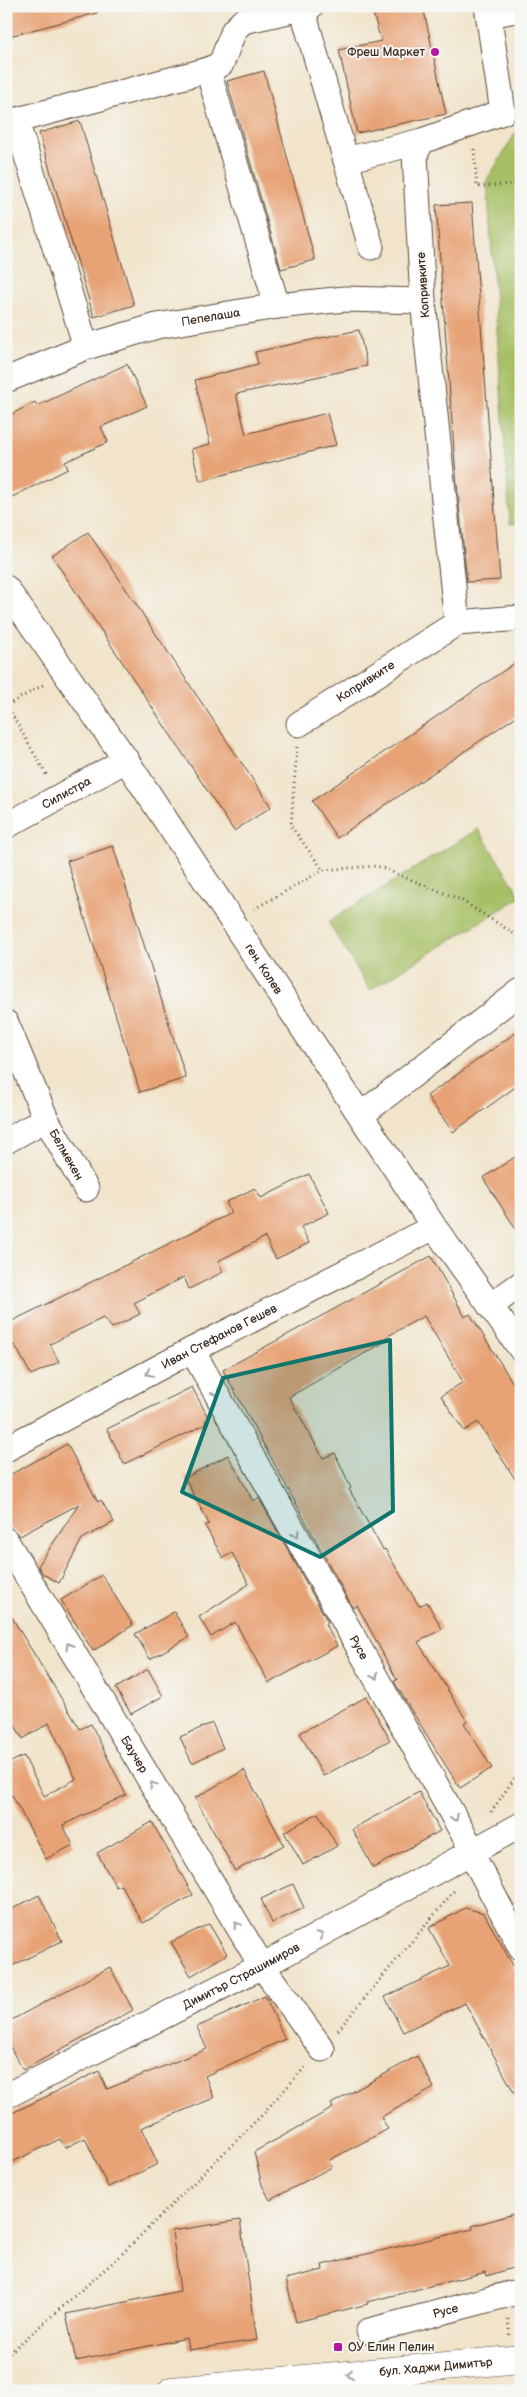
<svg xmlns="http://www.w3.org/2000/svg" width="527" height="2397" font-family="'Balsamiq Sans',sans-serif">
	<rect width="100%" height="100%" fill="#f6f6f2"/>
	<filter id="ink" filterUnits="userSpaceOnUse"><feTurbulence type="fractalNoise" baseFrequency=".02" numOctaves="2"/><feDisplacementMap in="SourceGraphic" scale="10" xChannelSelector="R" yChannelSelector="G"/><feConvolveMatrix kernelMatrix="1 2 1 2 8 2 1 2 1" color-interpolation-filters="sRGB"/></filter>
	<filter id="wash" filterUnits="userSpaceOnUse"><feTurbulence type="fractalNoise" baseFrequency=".0096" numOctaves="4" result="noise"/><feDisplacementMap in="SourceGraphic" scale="20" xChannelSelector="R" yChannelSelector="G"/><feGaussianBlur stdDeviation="1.12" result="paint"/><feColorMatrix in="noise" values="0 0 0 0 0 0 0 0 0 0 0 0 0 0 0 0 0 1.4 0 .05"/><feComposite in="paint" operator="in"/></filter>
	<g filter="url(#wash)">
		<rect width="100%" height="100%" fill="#f1e4cb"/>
		<g fill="#a6bf65" stroke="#707442">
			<polygon points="521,124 521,523 510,524 487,180"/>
			<polygon points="478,829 521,897 370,990 328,922"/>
		</g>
		<g id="blocks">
			<g fill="#e7a275">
				<polygon points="6,6 97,6 97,13 6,37"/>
				<polygon points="371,6 423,6 446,114 357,133 339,50 381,41"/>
				<polygon points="264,71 315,260 281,269 227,81"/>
				<polygon points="80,121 134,305 94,317 39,133"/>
				<polygon points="472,203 500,580 467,582 455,464 436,205"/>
				<polygon points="359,330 367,366 236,394 246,434 327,413 336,445 200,481 191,449 210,444 195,380 258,364 255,352"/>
				<polygon points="127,364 147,406 101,427 108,442 65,462 68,469 12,497 6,486 6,417 35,402 37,406"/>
				<polygon points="88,532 271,807 234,831 52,556"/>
				<polygon points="521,659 521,713 337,838 312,801"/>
				<polygon points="113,846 186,1078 140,1092 67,861"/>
				<polygon points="521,1029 521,1083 453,1132 427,1096"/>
				<polygon points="521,1153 521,1237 483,1178"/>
				<polygon points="309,1174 329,1213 301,1227 309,1243 276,1259 265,1237 218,1261 223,1272 189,1289 184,1277 134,1303 140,1314 112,1328 103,1318 50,1344 59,1362 31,1375 15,1345 6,1349 6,1324 231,1213 226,1202 255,1188 261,1198"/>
				<polygon points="431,1256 465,1317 470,1314 521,1396 521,1488 478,1422 464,1431 441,1396 463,1382 424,1316 386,1337 388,1340 289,1397 323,1458 335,1453 351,1488 349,1489 383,1550 385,1549 419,1606 427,1602 442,1629 418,1642 467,1721 464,1723 492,1768 460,1788 411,1710 394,1681 397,1680 357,1605 353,1608 223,1370"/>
				<polygon points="192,1387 209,1419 205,1421 206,1424 124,1464 107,1429"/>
				<polygon points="67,1444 98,1502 101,1500 114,1522 82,1539 59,1583 43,1574 38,1566 79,1504 20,1536 10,1528 6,1520 6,1477"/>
				<polygon points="228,1455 253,1501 259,1498 328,1622 325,1624 337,1646 269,1683 235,1622 211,1637 199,1617 249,1584 232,1553 223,1558 205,1526 209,1524 185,1478"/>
				<polygon points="102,1575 133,1625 93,1651 61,1600"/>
				<polygon points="6,1608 80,1729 91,1724 126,1795 63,1825 73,1845 46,1859 12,1795 6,1798 6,1764 24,1756 44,1796 76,1779 49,1723 23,1739 6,1711"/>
				<polygon points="174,1612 189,1637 150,1659 135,1634"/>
				<polygon points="148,1669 163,1696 131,1714 116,1688"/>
				<polygon points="366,1697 390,1740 323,1776 300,1733"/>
				<polygon points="212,1723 223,1748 192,1763 180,1737"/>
				<polygon points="244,1770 284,1845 235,1871 195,1798"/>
				<polygon points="419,1792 440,1831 373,1868 352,1829"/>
				<polygon points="318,1813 337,1846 303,1865 284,1832"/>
				<polygon points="152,1822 193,1895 143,1923 121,1885 116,1887 97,1853"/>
				<polygon points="293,1884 304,1908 272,1923 261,1899"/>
				<polygon points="39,1895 62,1941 6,1969 6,1912"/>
				<polygon points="465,1908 484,1913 521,1980 521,2105 465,2003 403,2032 385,1997 450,1966 429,1928"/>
				<polygon points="209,1924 227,1954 191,1976 171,1942"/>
				<polygon points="110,1967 133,2010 23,2070 6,2040 6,2023"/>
				<polygon points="265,1996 285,2039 205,2076 214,2098 141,2128 158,2164 108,2187 85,2138 65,2148 60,2139 6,2165 6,2116 99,2071 107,2089 207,2049 197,2027"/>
				<polygon points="417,2056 434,2088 381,2117 388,2129 328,2161 332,2167 270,2200 262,2185 254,2152 333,2108 331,2104"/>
				<polygon points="521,2212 521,2265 487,2276 486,2272 367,2302 368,2304 296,2322 286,2279 323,2270 322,2265 354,2257 473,2229 472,2226"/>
				<polygon points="240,2220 257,2340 189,2350 187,2338 76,2361 66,2314 180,2291 172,2231"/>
			</g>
		</g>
	</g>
	<g filter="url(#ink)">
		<use href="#blocks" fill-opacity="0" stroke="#564638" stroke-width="1"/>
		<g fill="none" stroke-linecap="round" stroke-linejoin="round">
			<g stroke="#564638" stroke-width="27">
				<g id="minor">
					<polyline points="302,8 371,247"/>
					<polyline points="489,15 521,9"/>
					<polyline points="208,70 277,306"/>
					<polyline points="16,121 86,347"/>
					<polyline points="6,123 208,70 221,64 234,30 243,21 311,6"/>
					<polyline points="346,160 422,141"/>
					<path id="s1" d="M6 380 86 347 157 326 277 306 345 299 423 301"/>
					<path id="s2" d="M6 588 126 760 434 1227 521 1349"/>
					<polyline points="457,623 423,301 415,154 422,141 503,112 487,6"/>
					<path id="s3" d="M299 724 457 623 521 618"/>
					<path id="s4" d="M6 826 126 760"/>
					<path id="s5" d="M6 1023 46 1119 86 1189"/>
					<polyline points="361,1115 521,991"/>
					<polyline points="6,1141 46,1119"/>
					<polyline points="490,1306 521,1284"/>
					<path id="s6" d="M192 1350 473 1851 477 1864 521 1948"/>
					<path id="s7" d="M6 1449 192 1350 434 1227"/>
					<path id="s8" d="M6 1541 262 1966 322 2049"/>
					<path id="s9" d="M6 2096 262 1966 521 1825"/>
					<path id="s10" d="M369 2331 521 2291"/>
				</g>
			</g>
			<g stroke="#564638" stroke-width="29">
				<g id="major">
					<path id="s11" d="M172 2391 521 2359"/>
				</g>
			</g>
			<g stroke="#564638" stroke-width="3" stroke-dasharray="1 4" stroke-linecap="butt">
				<polyline points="474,149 477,187 521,183"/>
				<polyline points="6,704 47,776"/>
				<polyline points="7,705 45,684"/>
				<polyline points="297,747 291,826 323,870"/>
				<polyline points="254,909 323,870 377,866 459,899 521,938"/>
				<polyline points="491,1812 521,1769"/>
				<polyline points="338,2030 454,1891"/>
				<polyline points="508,2319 510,2336"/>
				<polyline points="6,2356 119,2257 259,2118 306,2066"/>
			</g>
			<use href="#minor" stroke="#fff" stroke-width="25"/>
			<use href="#major" stroke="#fff" stroke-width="28"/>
		</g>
		<defs><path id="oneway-chevron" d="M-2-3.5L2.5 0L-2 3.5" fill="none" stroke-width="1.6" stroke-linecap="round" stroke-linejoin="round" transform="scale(1.25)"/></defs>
		<g stroke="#a79f9a">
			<use href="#oneway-chevron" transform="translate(149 1373) rotate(152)"/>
			<use href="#oneway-chevron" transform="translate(216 1393) rotate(61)"/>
			<use href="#oneway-chevron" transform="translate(296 1534) rotate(61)"/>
			<use href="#oneway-chevron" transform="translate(69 1646) rotate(-121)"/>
			<use href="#oneway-chevron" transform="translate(375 1676) rotate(61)"/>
			<use href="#oneway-chevron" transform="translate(153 1785) rotate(-121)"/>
			<use href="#oneway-chevron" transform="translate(455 1818) rotate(61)"/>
			<use href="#oneway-chevron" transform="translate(237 1925) rotate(-121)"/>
			<use href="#oneway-chevron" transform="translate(320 1935) rotate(-28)"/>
			<use href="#oneway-chevron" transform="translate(350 2375) rotate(175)"/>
		</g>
	</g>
	<path fill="#0f766e" fill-opacity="0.2" stroke="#0f766e" stroke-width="4" stroke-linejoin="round" d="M390 1340 393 1511 320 1557 182 1492 223 1378Z"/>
	<g fill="#b5179e" stroke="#f6f6f2" stroke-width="2">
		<circle cx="435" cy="52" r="5"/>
		<rect x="333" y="2342" width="10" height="10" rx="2.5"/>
	</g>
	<g text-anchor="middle" stroke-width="4" stroke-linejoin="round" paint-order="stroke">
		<g font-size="12" fill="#3b2a1e" stroke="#f6f6f2" text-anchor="end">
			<text x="425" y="56">Фреш Маркет</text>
			<text x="348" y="2351" text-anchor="start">ОУ Елин Пелин</text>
		</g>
		<g font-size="12" fill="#3b2a1e" stroke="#f6f6f2">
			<text transform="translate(423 285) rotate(-94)" y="4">Копривките</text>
			<text dy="4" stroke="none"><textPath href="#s1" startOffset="215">Пепелаша</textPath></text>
			<text dy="4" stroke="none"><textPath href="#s3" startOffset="79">Копривките</textPath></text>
			<text dy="4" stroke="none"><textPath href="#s4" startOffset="69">Силистра</textPath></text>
			<text dy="4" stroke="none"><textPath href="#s2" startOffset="460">ген. Колев</textPath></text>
			<text dy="4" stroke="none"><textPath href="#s5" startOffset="145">Белмекен</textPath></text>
			<text dy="4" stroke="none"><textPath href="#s7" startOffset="241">Иван Стефанов Гешев</textPath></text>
			<text dy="4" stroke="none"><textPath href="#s6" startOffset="341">Русе</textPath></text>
			<text dy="4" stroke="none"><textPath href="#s8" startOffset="249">Баучер</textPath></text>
			<text dy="4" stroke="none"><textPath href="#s9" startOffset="264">Димитър Страшимиров</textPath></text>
			<text dy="4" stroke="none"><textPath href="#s10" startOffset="79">Русе</textPath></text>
			<text dy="4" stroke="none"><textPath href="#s11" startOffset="265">бул. Хаджи Димитър</textPath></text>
		</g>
	</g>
	<rect width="527" height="2397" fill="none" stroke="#f6f6f2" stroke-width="25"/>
</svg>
